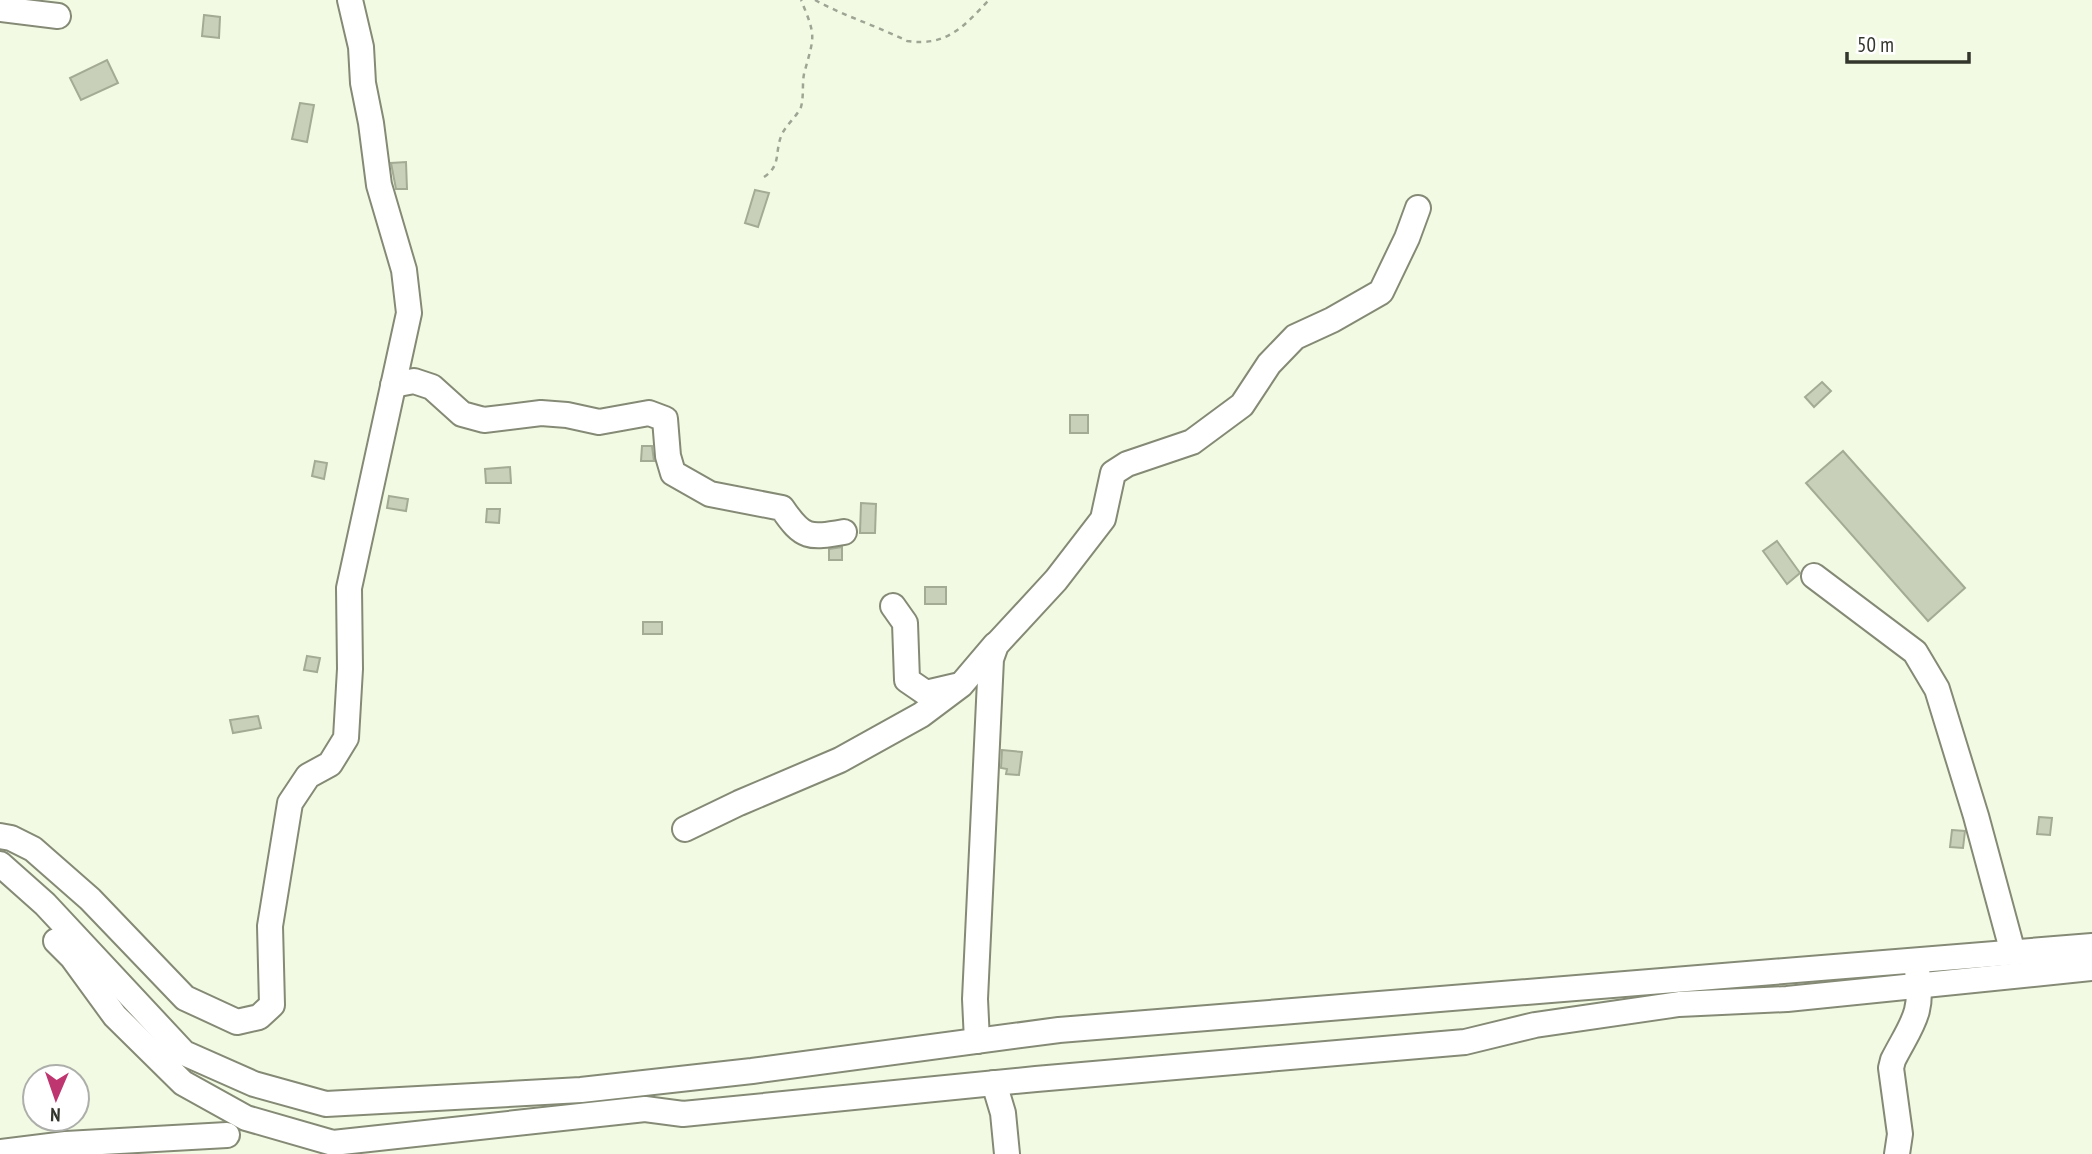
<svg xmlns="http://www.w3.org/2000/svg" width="2092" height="1154" font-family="'PT Sans Narrow',sans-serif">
	<rect width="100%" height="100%" fill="#f3fae3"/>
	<g fill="#c8d0b9" stroke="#a4ab95" stroke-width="2">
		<polygon points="204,15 220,17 219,38 202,36"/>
		<polygon points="107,60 118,83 81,100 70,78"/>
		<polygon points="300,103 314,105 307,142 292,139"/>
		<polygon points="406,162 407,189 396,189 391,163"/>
		<polygon points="755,190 769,193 758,227 745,223"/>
		<polygon points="1822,382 1831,391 1814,407 1805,397"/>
		<rect x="1070" y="415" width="18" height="18"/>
		<polygon points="642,446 652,446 654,461 641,461"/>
		<polygon points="1843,451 1965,588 1928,621 1806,483"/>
		<polygon points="315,461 327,463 324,479 312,476"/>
		<polygon points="510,467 511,483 486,483 485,469"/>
		<polygon points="389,496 408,499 406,511 387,508"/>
		<polygon points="861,503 876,504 875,533 860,533"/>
		<polygon points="487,509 500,509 499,523 486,522"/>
		<polygon points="1777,541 1800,573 1787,584 1763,551"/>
		<polygon points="842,547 842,560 829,560 829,549"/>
		<rect x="925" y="587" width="21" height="17"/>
		<rect x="643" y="622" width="19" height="12"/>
		<polygon points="307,656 320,658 317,672 304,670"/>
		<polygon points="258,716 261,728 233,733 230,720"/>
		<polygon points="1002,750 1022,752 1019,775 1006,774 1007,769 1001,768"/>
		<polygon points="2039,817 2052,818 2050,835 2037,834"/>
		<polygon points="1952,830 1965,831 1963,848 1950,847"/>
	</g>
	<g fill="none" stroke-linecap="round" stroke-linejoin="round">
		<g stroke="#848a75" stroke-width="28">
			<g id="minor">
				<polyline points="0,9 58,16"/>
				<path d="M393 385 414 381 432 387 462 414 484 420 541 413 567 415 599 422 649 413 665 419 668 456 673 473 710 494 782 508C803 539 809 538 844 532"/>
				<polyline points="1814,576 1915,652 1937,689 1976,816 2013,953"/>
				<polyline points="893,606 905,623 907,680 926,693 956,686"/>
				<polyline points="685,829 739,803 840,760 921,715 961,685 995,645"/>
				<polyline points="0,836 11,838 33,849 90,899 185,998 237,1022 259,1017 272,1005 270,926 290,803 308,776 330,764 346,738 350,669 349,588 409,313 404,270 379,185 371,123 363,83 361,47 350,0"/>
				<polyline points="0,864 45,904 184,1053 254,1084 326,1104 581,1090 752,1071 1059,1030 2092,946"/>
				<polyline points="56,941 72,957 115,1016 183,1083 246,1118 333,1143 645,1109 683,1114 1036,1079 1465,1042 1535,1025 1679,1004 1787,999 2092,968"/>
				<polyline points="977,1041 975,999 991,659 996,645 1056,580 1103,519 1113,473 1127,464 1192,442 1242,405 1269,364 1295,337 1332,320 1381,292 1407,238 1418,208"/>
				<polyline points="994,1083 1003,1113 1007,1154"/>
				<polyline points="0,1152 66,1144 227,1135"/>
				<path d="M1897 1154 1900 1134 1891 1068 1893 1060C1912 1023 1924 1014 1917 970"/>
			</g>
		</g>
		<g stroke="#9fa594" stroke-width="2.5" stroke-dasharray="5 5" stroke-linecap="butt">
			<path d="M815 0C844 16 877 26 907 41 947 47 964 26 989 0"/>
			<path d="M764 177C782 165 774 152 782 134 787 124 797 116 801 107 804 96 802 84 804 74 814 36 817 38 801 0"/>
		</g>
		<use href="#minor" stroke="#fff" stroke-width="24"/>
	</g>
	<g transform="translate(56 1098) rotate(182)"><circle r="33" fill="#ffffff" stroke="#adafab" stroke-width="2"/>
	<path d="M0-5L12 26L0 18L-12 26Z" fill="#bf3570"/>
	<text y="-10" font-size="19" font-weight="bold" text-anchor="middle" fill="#33362d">N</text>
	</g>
	<path d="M1847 52v10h122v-10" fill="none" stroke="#33362d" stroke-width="3.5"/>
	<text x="1857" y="52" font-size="21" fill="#33362d" stroke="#ffffff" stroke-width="5" paint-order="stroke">50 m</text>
</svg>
